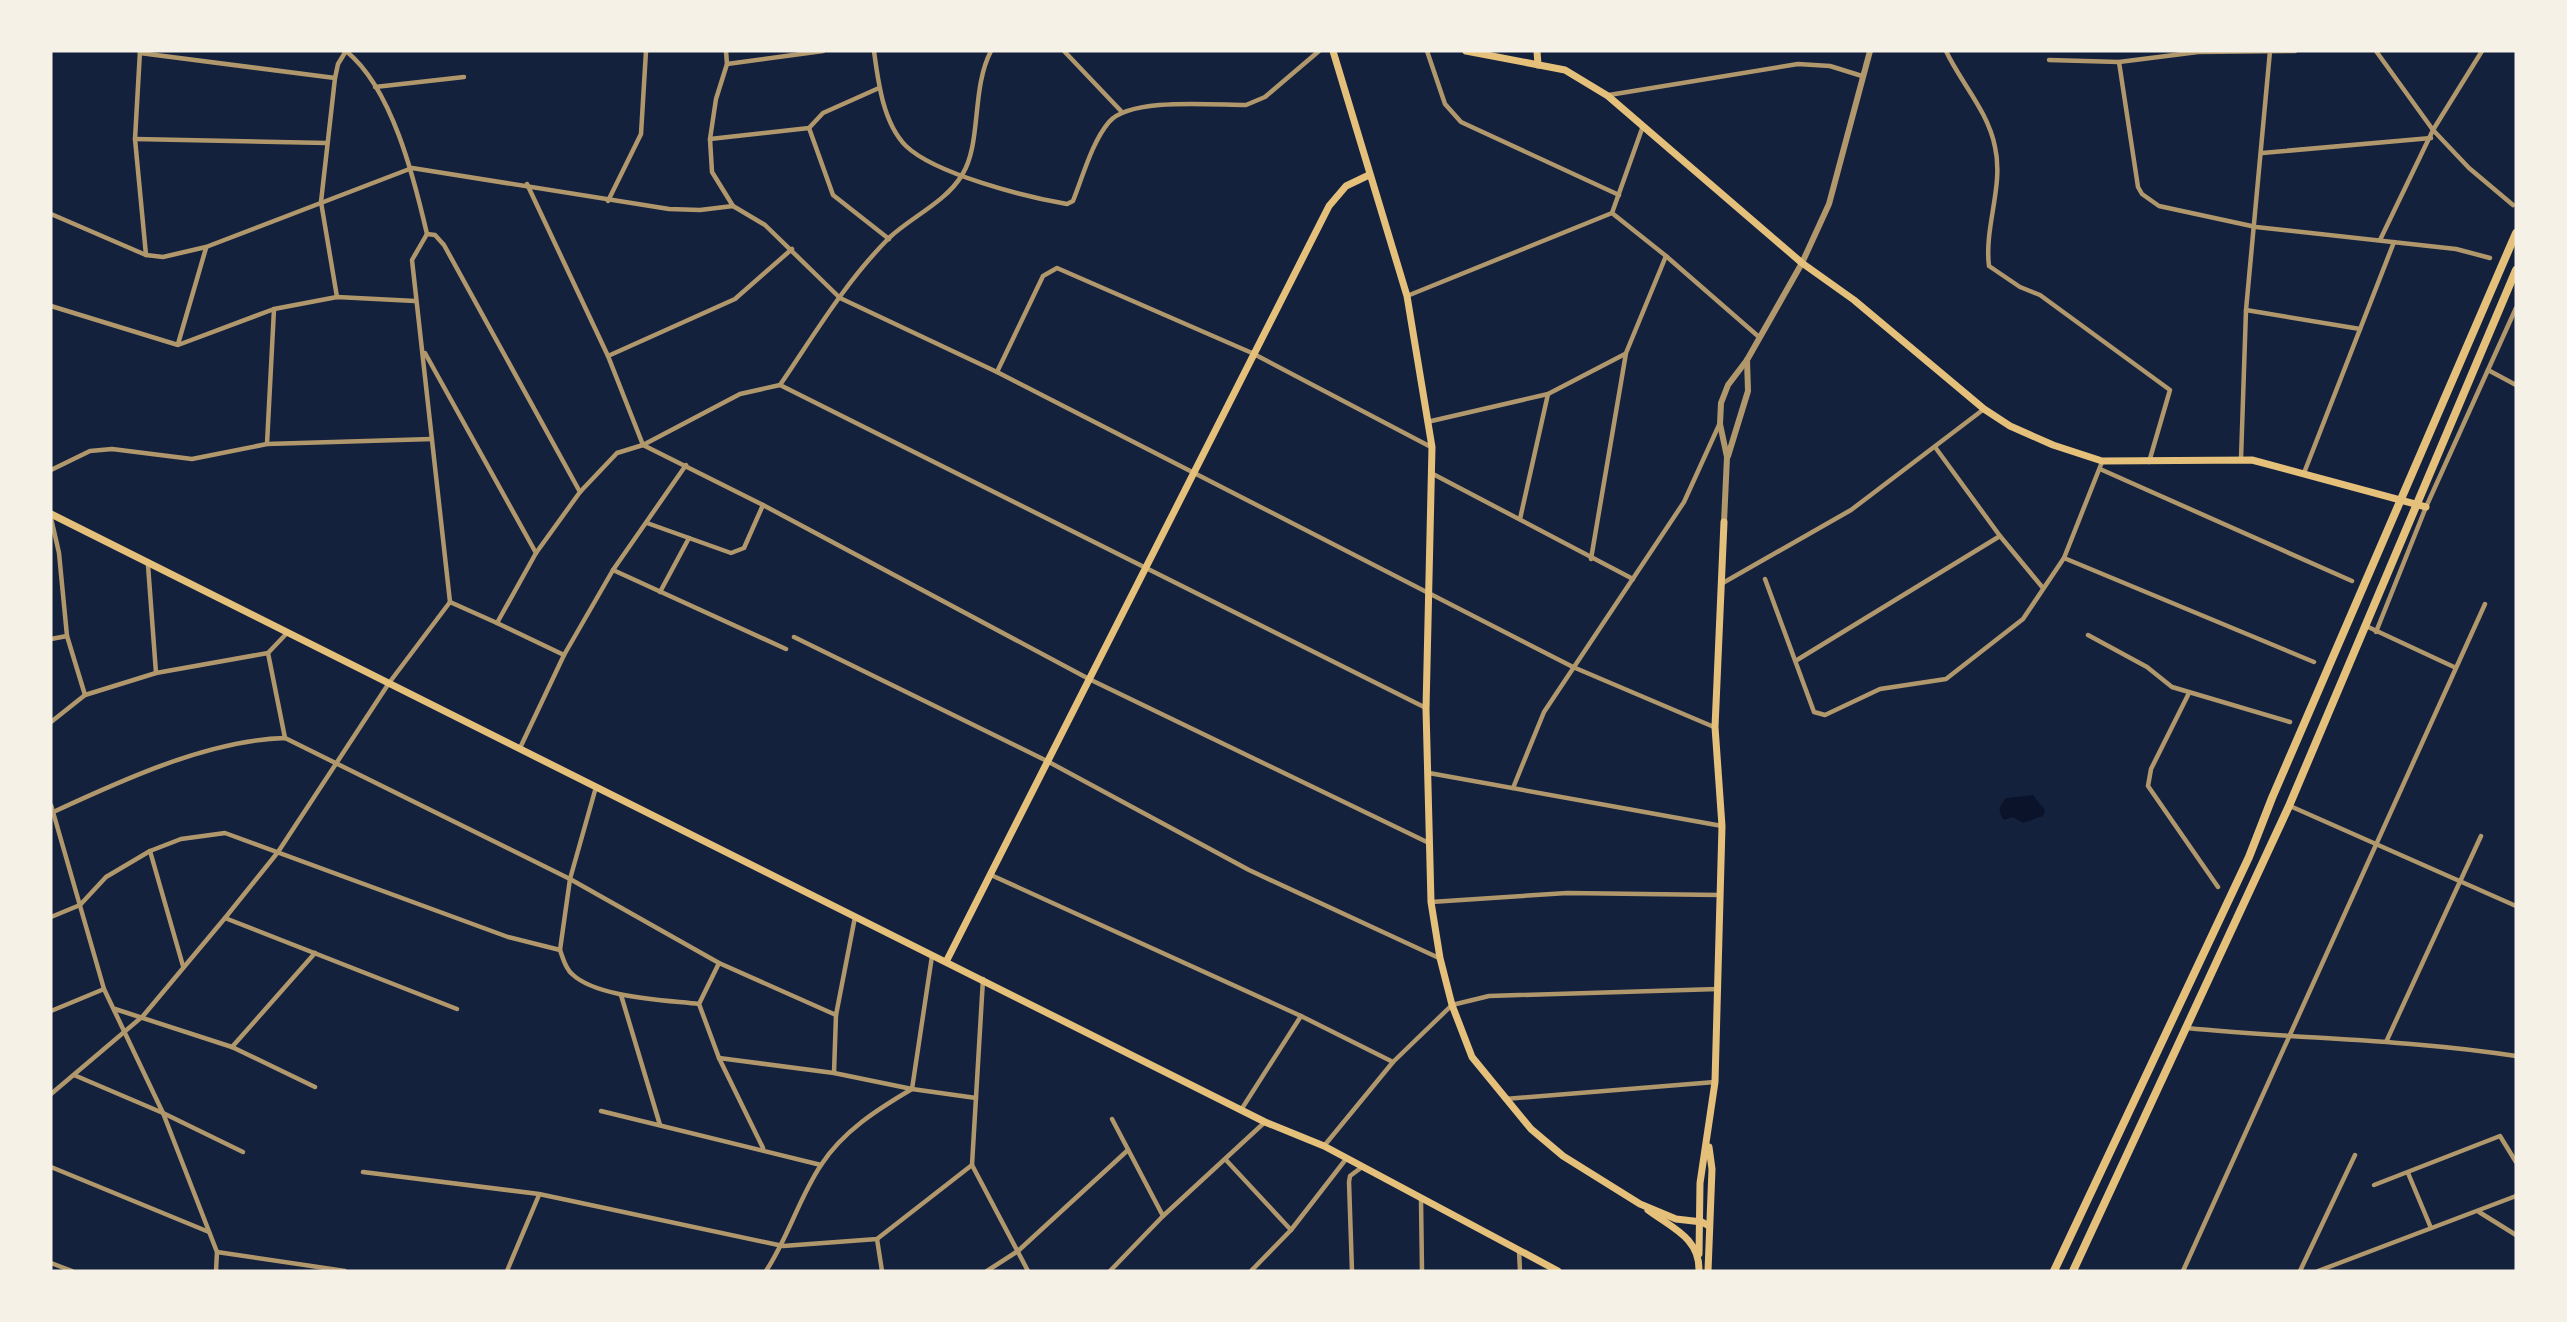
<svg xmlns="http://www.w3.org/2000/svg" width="2567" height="1322" font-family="Karla,sans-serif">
	<rect width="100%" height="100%" fill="#14213d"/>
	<path fill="#0b132b" d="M2033 795 2045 810 2043 816 2023 823 2013 817 2004 820C1997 810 1999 807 2006 798Z"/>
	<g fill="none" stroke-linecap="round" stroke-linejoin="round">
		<g stroke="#b1986c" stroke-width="4.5">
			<polyline points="140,51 135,139 146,255"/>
			<polyline points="726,51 727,64 716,99 710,139 712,172 733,206"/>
			<path d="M874 51C878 81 883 123 906 146 935 174 1026 197 1067 204L1073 201C1083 176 1092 142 1109 122 1130 97 1213 105 1246 105L1265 97 1319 51"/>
			<polyline points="1064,51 1121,111"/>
			<polyline points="1427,51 1445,104 1461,122 1619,195"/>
			<path d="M1946 51C1961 83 1988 111 1995 147 2004 186 1984 227 1989 266L2020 287 2040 295 2170 390 2149 462"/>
			<polyline points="2376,51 2433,130 2469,168 2513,205"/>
			<polyline points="140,53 335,78"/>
			<polyline points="2049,60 2119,62 2198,52 2295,51"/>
			<polyline points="2119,62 2138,187 2142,194 2159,206 2256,227 2456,249 2490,258"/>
			<polyline points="727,64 823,51"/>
			<polyline points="375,87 464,77"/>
			<polyline points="1609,95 1798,64 1830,66 1862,76"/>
			<polyline points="809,128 833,195 889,239"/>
			<polyline points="135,139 326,143"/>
			<polyline points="710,139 809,128 823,113 879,88"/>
			<polyline points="2262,153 2431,138"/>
			<polyline points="527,184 608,356 643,445 763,505 1089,679 1429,843"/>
			<polyline points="608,201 641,134 646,51"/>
			<polyline points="1612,213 1666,256 1759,337"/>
			<polyline points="51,214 146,255 163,257 206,247 412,168 669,209 700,210 733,206 765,225 840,298 997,372 1573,667 1714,727"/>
			<polyline points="427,234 435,235 444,245 580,492"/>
			<polyline points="2380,240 2433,130 2482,51"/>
			<polyline points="1407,296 1612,213 1643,126"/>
			<path d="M337 297 321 202 335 78 338 64 346 51C392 88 414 178 427 234"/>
			<polyline points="51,306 178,345 274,309 337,297 415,301"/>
			<polyline points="2246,310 2360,329"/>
			<polyline points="178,344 206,248"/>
			<polyline points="425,353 536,553"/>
			<polyline points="608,356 735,299 792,249"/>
			<polyline points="2488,370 2516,385"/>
			<polyline points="997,372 1043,276 1057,268 1252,353 1431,447"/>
			<polyline points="780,385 1426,708"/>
			<polyline points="1427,422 1548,394 1625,354"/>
			<polyline points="267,444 274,309"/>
			<polyline points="1935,447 2000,536 2043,588"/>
			<polyline points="2241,459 2246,310 2270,51"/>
			<polyline points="2100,469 2352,581"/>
			<polyline points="51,470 90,451 112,449 192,459 267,444 432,439"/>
			<polyline points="2304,473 2394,242"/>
			<polyline points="1433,474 1633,579"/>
			<polyline points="51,518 59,553 67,636 85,695"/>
			<polyline points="1520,519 1548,394"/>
			<polyline points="647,523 731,553 744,548 763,505"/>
			<polyline points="2064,558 2314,662"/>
			<polyline points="1591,559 1626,353 1666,256"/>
			<polyline points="148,565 156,673"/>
			<polyline points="613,570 786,649"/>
			<polyline points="1765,579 1814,712 1825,715 1880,689 1946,679 2023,619 2064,558 2102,462"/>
			<polyline points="1721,584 1851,510 1984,409"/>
			<polyline points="660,592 689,538"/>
			<path d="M450 602 497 623 536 553 580 492 617 453 643 445 740 394 780 385C814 335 846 281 889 238 911 217 946 202 962 175 982 143 971 89 991 51"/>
			<polyline points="497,623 564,655"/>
			<polyline points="2366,626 2454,667"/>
			<polyline points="2376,632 2426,507 2516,308"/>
			<polyline points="2088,635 2147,667 2172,687 2290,722"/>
			<polyline points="794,637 1047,761 1249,870 1439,958"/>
			<polyline points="51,639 67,636"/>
			<polyline points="268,653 285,738"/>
			<polyline points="1797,660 2000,536"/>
			<polyline points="2189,693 2151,769 2148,786 2218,887"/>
			<polyline points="51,722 85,695 156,673 268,653 288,632"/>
			<polyline points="520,748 564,655 613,570 686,465"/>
			<polyline points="1429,773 1722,826"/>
			<path d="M596 787 570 879 560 950C563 958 565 968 572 974 597 998 666 1000 699 1004"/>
			<polyline points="1513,788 1544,712 1684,502 1719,425"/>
			<polyline points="51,805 104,989 163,1113 217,1252 216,1271"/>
			<polyline points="2290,806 2516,906"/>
			<path d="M51 813C120 781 208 740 285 738L570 879 719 963 836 1015"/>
			<polyline points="150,851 183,966"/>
			<polyline points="991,875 1301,1016 1393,1062"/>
			<polyline points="1431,902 1567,893 1719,895"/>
			<polyline points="51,917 80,905 106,877 150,851 181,839 225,833 508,937 560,950"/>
			<polyline points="225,918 457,1009"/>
			<polyline points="719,963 699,1004 719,1058 763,1148"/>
			<polyline points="983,979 972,1165 1028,1271"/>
			<polyline points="621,995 660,1125"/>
			<polyline points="115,1009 232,1047 315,1087"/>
			<polyline points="51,1011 104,989"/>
			<path d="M2187 1028C2297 1039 2407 1039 2516 1056"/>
			<polyline points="2387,1040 2481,836"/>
			<polyline points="232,1047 315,953"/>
			<polyline points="719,1058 834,1073 912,1089 976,1098"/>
			<polyline points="834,1073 836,1015 855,917"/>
			<polyline points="74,1075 163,1113 243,1152"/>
			<polyline points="51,1094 143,1016 225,918 278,852 389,683 450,602 412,260 427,234"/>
			<polyline points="1505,1099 1715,1082"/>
			<polyline points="1241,1110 1301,1016"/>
			<polyline points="601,1111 821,1165"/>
			<polyline points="1112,1119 1163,1216"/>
			<polyline points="1324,1146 1393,1062 1452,1005 1489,996 1718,989"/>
			<polyline points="1226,1160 1291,1230"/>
			<polyline points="51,1167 209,1232"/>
			<polyline points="363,1172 539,1194 783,1246 877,1239 972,1165"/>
			<polyline points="2408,1173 2431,1228"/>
			<polyline points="2374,1185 2500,1136 2516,1162"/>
			<polyline points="1421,1199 1422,1271"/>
			<polyline points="2479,1212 2516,1235"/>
			<polyline points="877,1239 882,1271"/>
			<polyline points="1519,1251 1520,1271"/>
			<polyline points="217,1252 345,1271"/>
			<polyline points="51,1263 72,1271"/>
			<polyline points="507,1271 539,1195"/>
			<path d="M766 1271C788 1238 799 1198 821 1165 843 1131 878 1109 912 1089L932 956"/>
			<polyline points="987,1271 1018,1251 1128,1150"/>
			<polyline points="1110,1271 1163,1216 1265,1122"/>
			<polyline points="1251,1271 1291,1230 1346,1159"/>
			<polyline points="1352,1271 1349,1182 1350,1176 1362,1167"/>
			<polyline points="2183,1271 2485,604"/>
			<polyline points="2300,1271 2355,1155"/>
			<polyline points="2318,1271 2516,1196"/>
		</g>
		<g stroke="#b1986c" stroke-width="6">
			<polyline points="1728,456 1748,391 1747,360"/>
			<polyline points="1724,522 1727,457 1720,424 1721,403 1728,385 1747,360 1802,263 1829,204 1870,51"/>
		</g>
		<g stroke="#e5c07b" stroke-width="7">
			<polyline points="1333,51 1407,296 1432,447 1426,709 1431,902 1440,958 1452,1005 1472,1057 1531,1129 1563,1156 1640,1204 1676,1219 1702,1222 1709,1226"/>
			<polyline points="1466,51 1565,70 1608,96 1802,263 1854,300 1984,409 2010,426 2053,445 2102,461 2252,460 2426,507"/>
			<polyline points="1537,51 1538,65"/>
			<polyline points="51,514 1265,1122 1324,1146 1558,1271"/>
			<polyline points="947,960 1329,206 1346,186 1369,175"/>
			<path d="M1648 1210C1672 1228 1700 1238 1699 1271"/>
			<polyline points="1699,1254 1700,1183 1715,1082 1722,826 1715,727 1724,522"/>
			<polyline points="1708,1271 1712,1169 1709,1147"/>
		</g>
		<g stroke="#e5c07b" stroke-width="8">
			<polyline points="2054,1271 2249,857 2272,798 2516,233"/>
			<polyline points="2073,1271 2289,806 2516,270"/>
		</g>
	</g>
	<rect width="2567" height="1322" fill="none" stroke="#f6f1e7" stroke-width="105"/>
</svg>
